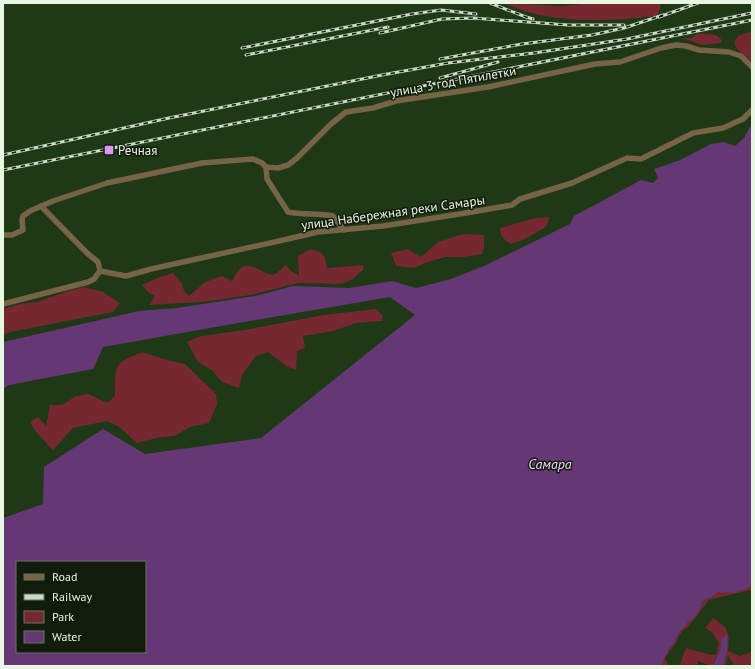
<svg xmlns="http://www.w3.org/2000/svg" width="755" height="669" font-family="'PT Sans',sans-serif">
	<rect width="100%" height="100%" fill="#1f3815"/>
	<g fill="#762830">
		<path d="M501 3 561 6 591 3H659L661 6 657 16C620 20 583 23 546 16 531 14 515 7 501 3Z"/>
		<polygon points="752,31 752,62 737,49 734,42 738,36"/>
		<path d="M697 34C706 34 717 32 722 41L721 43 702 45 682 38H692Z"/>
		<path d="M550 217 546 227 523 240 511 244C504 239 500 237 500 228L536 218Z"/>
		<polygon points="463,234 484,235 484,247 482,254 464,257 445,257 428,262 414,268 396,266 391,253 407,249 421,257 438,242"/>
		<path d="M311 249 322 253 325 258 327 268 363 265V270L353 279 342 284 298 283 251 295 202 302 150 305 155 295 149 293 142 285 160 277 173 273 182 283 184 291 189 296 205 282 222 276 232 281C241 263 247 262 264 272 267 273 270 275 273 275 278 273 282 268 286 265L291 271 299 276 298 256Z"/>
		<polygon points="84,287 103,292 120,303 113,312 10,332 3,335 3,309 20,304 37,302 65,292"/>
		<polygon points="376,309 383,316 382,321 356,323 333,331 303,336 305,348 297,351 296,370 286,366 268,352 256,356 242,375 239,388 222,382 212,370 198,362 187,342 201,336 245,330 323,315"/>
		<path d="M143 352 167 360 185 364 216 394 217 404 209 423 190 427 175 436 161 437 137 443 118 426 107 421 73 428 53 450 36 432 30 422 38 417 46 426 50 405H62L76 396 89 394 107 403 115 396C115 365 113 363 143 352Z"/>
		<polygon points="752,586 752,591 750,590 709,600 688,627 682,631 674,646 670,650 665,659 669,666 662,666 664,659 670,647 673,645 680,631 685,626 687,622 700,609 703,601 715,595 718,592 737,591"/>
		<path d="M713 618C729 628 730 632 728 651L740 656 752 652V666H735L728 656 726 665 723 666 726 660 728 640 721 639V648L713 664 716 666H711L698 661 697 666H678L680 664 686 648 707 654 716 655 719 643 713 633 705 628Z"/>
	</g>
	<g fill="#663775" fill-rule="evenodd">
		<path d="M752 126V586L735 593 725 592 722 593 718 592 715 595 703 601C701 608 695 619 687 622V624L680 631 673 645 670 647 664 659 662 666H3V518L43 504 44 467 103 429 145 454 261 438 415 315 390 297 238 323 103 347 93 369 9 385 3 389V342L139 311 177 308 260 295 293 286 349 288 392 281 416 288 451 279 484 266 570 224 574 216 641 180 653 183 658 178 654 169 680 160 711 144 724 142 735 146 744 138 750 127ZM17 562H145V652H17Z"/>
		<path d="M727 634C729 644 727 656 723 666H716L713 665 721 648V639Z"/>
	</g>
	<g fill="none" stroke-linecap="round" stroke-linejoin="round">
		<g stroke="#776346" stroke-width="5.5">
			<path d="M266 167 267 179 288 212C303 215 318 213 333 216L344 230"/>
			<polyline points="41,206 87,253 98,262 100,271"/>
			<polyline points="3,235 12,235 23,230 22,220 23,216 30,211 53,201 107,183 202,163 253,159 262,163 266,167 278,168 288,165 297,158 331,124 346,112 373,108 396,101 488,87 595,64 620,62 661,48 676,45 686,46 699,50 729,52 741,56 752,67"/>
			<polyline points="3,304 88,282 94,279 100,271 126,276 151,269 279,241 318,232 383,226 466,213 512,205 520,199 572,183 627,158 641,159 693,133 723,128 743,119 752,110"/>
		</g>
		<g stroke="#cadbc3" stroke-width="3">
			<g id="rail">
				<polyline points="490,3 526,17 533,19"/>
				<polyline points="659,17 698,3"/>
				<polyline points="380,33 442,19 473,18 568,25 624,25"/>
				<polyline points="242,48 412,14 441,10 476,14"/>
				<polyline points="246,55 388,27"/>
				<polyline points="440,59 522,44 592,35 624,28 663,15"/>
				<polyline points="440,78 498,62"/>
				<polyline points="3,155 169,118 382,75 448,63 534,53 627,39 752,13"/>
				<polyline points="3,170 752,20"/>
			</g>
		</g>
		<use href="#rail" stroke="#111c0d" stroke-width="1.5" stroke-dasharray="4.5" stroke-linecap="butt"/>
	</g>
	<rect fill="#dd99f3" stroke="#111c0d" stroke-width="1.5" x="104" y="145" width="10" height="10" rx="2"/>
	<g text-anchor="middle" stroke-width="3" stroke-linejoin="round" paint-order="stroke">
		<g font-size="13" fill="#e7f7e1" stroke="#111c0d">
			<text transform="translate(453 81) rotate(-10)" y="5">улица 3 год Пятилетки</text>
			<text transform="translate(393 212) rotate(-8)" y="5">улица Набережная реки Самары</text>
		</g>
		<g font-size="13" fill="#e7f7e1" stroke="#111c0d" text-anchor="start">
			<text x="118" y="155">Речная</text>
		</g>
		<g font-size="14" font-style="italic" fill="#f1d6fa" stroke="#111c0d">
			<text x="550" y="469">Самара</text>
		</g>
	</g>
	<rect width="755" height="669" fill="none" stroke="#e7f7e1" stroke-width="8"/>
	<rect x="16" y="561" width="130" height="92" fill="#111c0d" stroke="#677462"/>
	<rect x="24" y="574" width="20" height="6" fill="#776346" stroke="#677462"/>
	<text x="52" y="581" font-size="12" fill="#e7f7e1">Road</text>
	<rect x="24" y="594" width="20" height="6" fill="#cadbc3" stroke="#677462"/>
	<text x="52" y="601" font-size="12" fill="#e7f7e1">Railway</text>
	<rect x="24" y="611" width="20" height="12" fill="#762830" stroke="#677462"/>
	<text x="52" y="621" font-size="12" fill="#e7f7e1">Park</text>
	<rect x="24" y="631" width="20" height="12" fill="#663775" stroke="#677462"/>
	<text x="52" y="641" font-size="12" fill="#e7f7e1">Water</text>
</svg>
